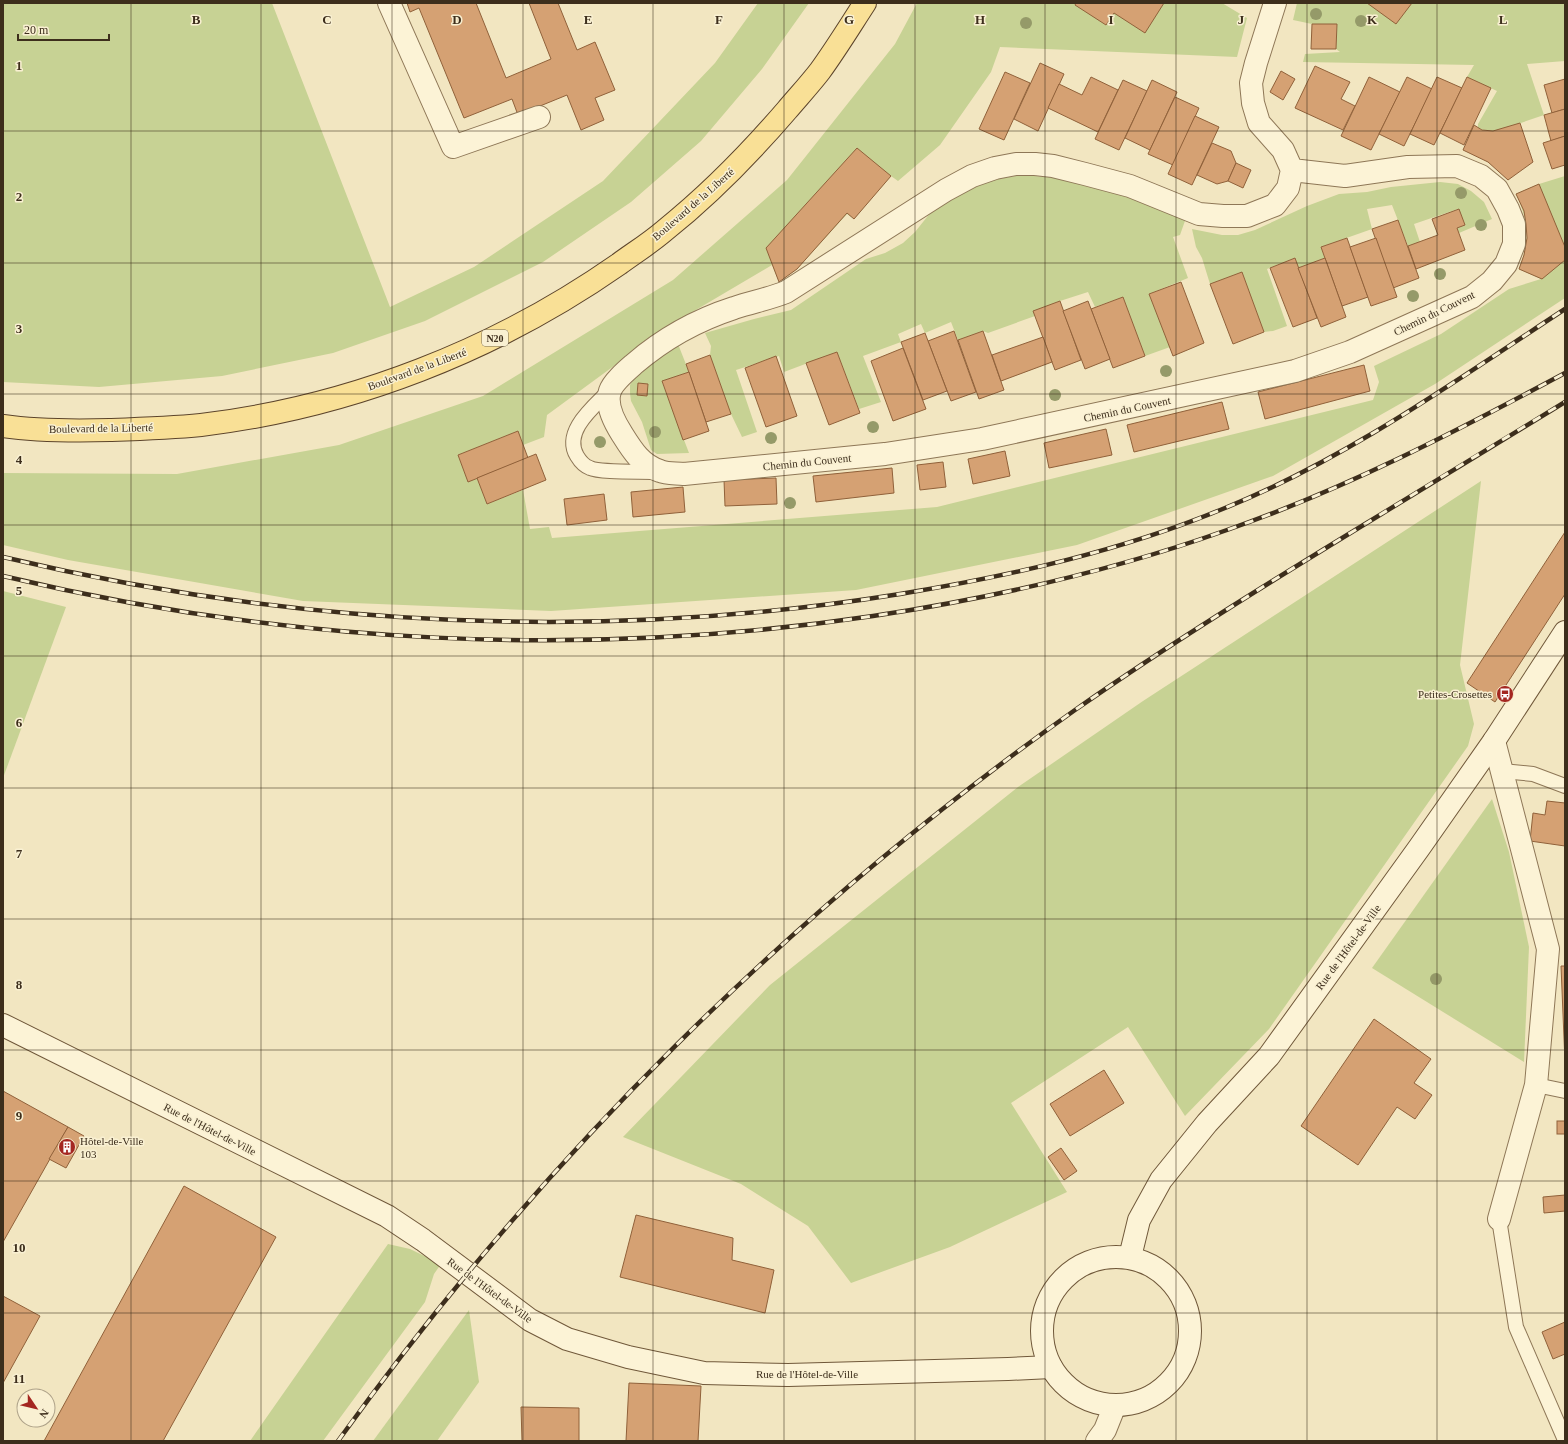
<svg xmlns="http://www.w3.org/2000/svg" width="1568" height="1444" font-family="'Times New Roman',serif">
	<rect width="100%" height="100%" fill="#f2e6c1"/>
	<g fill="#c7d294">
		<polygon points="3,3 272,3 390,307 474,267 603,181 715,63 758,3 809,3 762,69 701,141 631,202 543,262 425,321 333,353 222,376 99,387 3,382"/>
		<path d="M917 3H1222L1247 18 1237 57 1000 47 991 72 940 145 898 181 891 176 854 219 847 214 797 269 779 282 772 265 667 327 547 415 544 437 523 445 518 431 458 455 468 481 477 478 487 504 523 490 530 529 549 527 552 538 937 507 1373 400 1379 382 1374 366 1441 334 1509 289 1541 279 1519 269C1530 240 1529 222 1516 194L1539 184 1565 176V298L1435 384 1273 476 1077 545 856 590 551 611 303 601 68 560 3 545V473L177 474 339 445 483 396 673 280 787 180 895 44Z"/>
		<path d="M1297 3H1565V61L1527 64 1544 115 1500 130C1492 132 1485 131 1478 128V124L1497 91 1467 77 1474 65 1303 62 1305 54 1340 52 1336 49 1337 25 1312 24 1293 20Z"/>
		<polygon points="1021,175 1059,178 1121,195 1186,218 1180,235 1173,237 1188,278 1149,294 1170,347 1145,356 1123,297 1095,307 1088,292 1060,301 1035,316 988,333 983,331 958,340 951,322 925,333 921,324 898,334 901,342 863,356 881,402 859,409 837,352 784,372 779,356 736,370 757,432 742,437 731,414 710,355 711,346 705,333 754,319 791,310 866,259 885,253 903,243 915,232 939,202 982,182"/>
		<polygon points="1440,182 1458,184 1471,191 1484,202 1492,219 1459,233 1457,228 1465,225 1458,209 1414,224 1420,242 1408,246 1392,205 1367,209 1372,229 1321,247 1325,258 1298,268 1295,258 1267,269 1287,326 1273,331 1264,332 1242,272 1210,284 1202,258 1196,247 1192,229 1222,235 1238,235 1255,230 1307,206 1339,194 1367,192 1391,187"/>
		<polygon points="678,344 689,372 662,382 689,453 657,454 651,450 642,422 631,401 630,393 630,385 640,369"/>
		<polygon points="1481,481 1460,665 1474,724 1468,746 1269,1029 1185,1116 1128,1027 1011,1103 1067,1192 950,1247 851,1283 808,1226 741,1184 623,1137 770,985 1018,787 1143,701"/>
		<polygon points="3,591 66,607 3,778"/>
		<polygon points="1492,799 1509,852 1529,947 1524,1062 1372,968"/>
		<polygon points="388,1244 410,1249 441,1264 434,1274 425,1302 323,1441 250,1441"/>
		<polygon points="469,1310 479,1382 437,1441 373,1441"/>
	</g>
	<g fill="#d5a173" stroke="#90613a">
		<polygon points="407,3 476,3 506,78 551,59 529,3 558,3 577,50 595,42 615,90 595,98 604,120 581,130 567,95 518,115 512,99 464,118 419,8 410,12"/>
		<polygon points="1076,3 1164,3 1145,33 1114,13 1106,25 1075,5"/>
		<polygon points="1367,3 1412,3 1396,24"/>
		<polygon points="1312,24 1337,24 1336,49 1311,49"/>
		<polygon points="1040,63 1064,74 1038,131 1014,119"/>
		<polygon points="1315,66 1350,82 1341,99 1355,106 1343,130 1295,108"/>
		<polygon points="1281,71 1295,79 1283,100 1270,92"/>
		<polygon points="1005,72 1030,83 1004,140 979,129"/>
		<polygon points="1091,77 1118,90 1098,132 1048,108 1059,84 1082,95"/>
		<polygon points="1369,77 1400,92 1371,150 1341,136"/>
		<polygon points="1407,77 1432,89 1404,146 1379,134"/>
		<polygon points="1437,77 1462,88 1434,145 1410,134"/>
		<polygon points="1467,77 1491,88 1464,145 1440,133"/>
		<polygon points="1565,79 1565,109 1552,113 1544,85"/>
		<polygon points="1123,80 1147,91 1119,150 1095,139"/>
		<polygon points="1152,80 1177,92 1150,150 1125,138"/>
		<polygon points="1175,97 1199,108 1173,165 1148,154"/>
		<polygon points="1565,109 1565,136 1551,141 1544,115"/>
		<polygon points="1195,116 1219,127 1192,185 1168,174"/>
		<polygon points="1520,123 1533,162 1508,180 1488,162 1463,150 1474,125 1482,130 1493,131"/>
		<polygon points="1565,136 1565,165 1552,169 1543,143"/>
		<polygon points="1212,143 1231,151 1236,163 1228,181 1217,184 1197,175"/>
		<polygon points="857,148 891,176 854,219 847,213 797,269 779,282 766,248"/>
		<polygon points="1236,163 1251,170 1243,188 1228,181"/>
		<polygon points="1539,184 1565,247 1565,260 1542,279 1519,269 1524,255 1527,238 1526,224 1524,211 1516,194"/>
		<polygon points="1459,209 1465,225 1457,228 1465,250 1416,269 1408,246 1438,235 1432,219"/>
		<polygon points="1398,220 1419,278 1393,288 1372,229"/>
		<polygon points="1347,238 1368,297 1342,306 1321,247"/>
		<polygon points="1376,238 1397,297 1371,306 1350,247"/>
		<polygon points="1295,258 1317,318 1293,327 1270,268"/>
		<polygon points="1325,258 1346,317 1321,327 1298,268"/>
		<polygon points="1242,272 1264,332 1233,344 1210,284"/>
		<polygon points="1181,282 1204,343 1173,356 1149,294"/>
		<polygon points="1123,297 1145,356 1113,368 1091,309"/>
		<polygon points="1060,301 1081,360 1055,370 1033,311"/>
		<polygon points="1088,301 1110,359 1085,369 1063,311"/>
		<polygon points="954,331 976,392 951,401 928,341"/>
		<polygon points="983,331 1004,390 979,399 958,340"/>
		<polygon points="925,333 947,391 923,400 901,342"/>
		<polygon points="1043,337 1052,362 1001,381 992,355"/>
		<polygon points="903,348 926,409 893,421 871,361"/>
		<polygon points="837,352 860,413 829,425 806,363"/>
		<polygon points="710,355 731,414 706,422 686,364"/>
		<polygon points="776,356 797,416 766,427 745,368"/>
		<polygon points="1364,365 1370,391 1265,419 1258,392"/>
		<polygon points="689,372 709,431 683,440 662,381"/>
		<polygon points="638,383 648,384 647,396 637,395"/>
		<polygon points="1222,402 1229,429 1134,452 1127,425"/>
		<polygon points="1106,429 1112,455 1049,468 1044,443"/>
		<polygon points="518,431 528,458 468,482 458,455"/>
		<polygon points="1005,451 1010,476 973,484 968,459"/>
		<polygon points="536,454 546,480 487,504 477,478"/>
		<polygon points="943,462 946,487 920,490 917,465"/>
		<polygon points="892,468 894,493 816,502 813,476"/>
		<polygon points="776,478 777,504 725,506 724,480"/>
		<polygon points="683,487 685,512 633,517 631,492"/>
		<polygon points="604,494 607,520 567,525 564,499"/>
		<polygon points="1565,532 1565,594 1495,702 1467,683"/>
		<polygon points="1547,801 1565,803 1565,846 1530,841 1533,813 1545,815"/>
		<polygon points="1561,966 1565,966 1565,1062"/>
		<polygon points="1374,1019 1431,1059 1414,1083 1432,1095 1415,1119 1397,1107 1358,1165 1301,1126"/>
		<polygon points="1104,1070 1124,1103 1070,1136 1050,1104"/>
		<polygon points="3,1091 68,1127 3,1242"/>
		<rect x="1557" y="1121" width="8" height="13"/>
		<polygon points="68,1127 84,1136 66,1168 49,1159"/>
		<polygon points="1061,1148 1077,1171 1064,1180 1048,1157"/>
		<polygon points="184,1186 276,1237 163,1441 44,1441"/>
		<polygon points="1565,1195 1565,1211 1544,1213 1543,1197"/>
		<polygon points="636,1215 733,1238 732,1260 774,1270 765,1313 620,1277"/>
		<polygon points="3,1296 40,1316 3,1383"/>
		<polygon points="1565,1322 1565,1354 1553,1359 1542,1332"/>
		<polygon points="629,1383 701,1386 698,1441 626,1441"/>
		<polygon points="521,1407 579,1408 579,1441 522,1441"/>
	</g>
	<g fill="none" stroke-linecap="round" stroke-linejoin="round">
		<g stroke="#8e7757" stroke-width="16">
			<g id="service">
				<path d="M610 390C595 406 562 431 577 456 580 461 584 466 590 468 601 473 643 471 657 472"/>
				<polyline points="1502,771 1533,774 1565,786"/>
				<polyline points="1536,1085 1565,1091"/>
				<polyline points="1499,1219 1516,1327 1565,1440"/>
			</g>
		</g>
		<g stroke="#8e7757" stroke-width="24">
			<g id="minor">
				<polyline points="389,3 453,147 539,117"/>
				<path d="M1275 3 1256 63 1251 83 1253 103 1259 123 1283 150 1292 170 1288 188 1275 205 1247 216H1223L1199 214 1130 186 1085 174 1053 166 1035 164H1016L995 168 972 176 946 190 786 292C769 299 751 302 734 308 697 320 663 339 634 364 626 371 613 382 610 391 605 405 615 423 622 434 632 450 641 465 660 471 667 474 676 473 684 474L885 454 982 439 1295 371 1350 352 1472 297 1492 281 1506 264 1514 244V224L1508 209 1497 189 1481 176 1457 166 1408 167 1345 176 1292 170"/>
				<polyline points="1494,741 1548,949 1536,1085 1499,1219"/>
				<polyline points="1097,1441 1105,1430 1115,1405"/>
			</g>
		</g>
		<g stroke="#70583a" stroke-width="24">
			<g id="secondary">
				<polyline points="3,1025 387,1216 423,1240 530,1320 567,1339 628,1357 704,1373 788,1375 1008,1369 1051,1367"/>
				<circle cx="1116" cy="1331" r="74"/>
				<polyline points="1130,1257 1139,1220 1161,1180 1207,1123 1269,1056 1419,848 1494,741 1565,632"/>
			</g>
		</g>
		<g stroke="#5c442b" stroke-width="24">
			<path id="primary" d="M3 426C38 431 75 431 110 430 140 429 171 428 201 425 351 407 496 350 619 264 634 253 650 243 664 231 709 195 750 153 787 110 798 97 810 84 820 71 836 49 850 26 865 3"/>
		</g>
		<use href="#service" stroke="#fcf3d6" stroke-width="14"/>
		<use href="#minor" stroke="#fcf3d6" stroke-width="22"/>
		<use href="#secondary" stroke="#fcf3d6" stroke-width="22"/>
		<use href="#primary" stroke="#f9e096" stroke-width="22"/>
		<g stroke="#3d2e1c" stroke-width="4.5">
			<g id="rail">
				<path d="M3 557C297 627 602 642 900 594 1010 576 1122 551 1225 508 1348 458 1455 381 1565 309"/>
				<path d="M3 576C288 644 583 659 873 616 993 598 1112 571 1227 530 1345 489 1455 432 1565 373"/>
				<path d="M338 1441C541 1159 791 911 1075 710 1171 643 1270 582 1370 521 1435 481 1500 441 1565 402"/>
			</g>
		</g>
		<use href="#rail" stroke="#f9f0d2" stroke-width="3" stroke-dasharray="9" stroke-linecap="butt"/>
	</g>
	<g fill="#959a69">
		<circle cx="1316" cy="14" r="6"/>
		<circle cx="1361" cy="21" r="6"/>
		<circle cx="1026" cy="23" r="6"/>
		<circle cx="1461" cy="193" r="6"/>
		<circle cx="1481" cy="225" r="6"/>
		<circle cx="1440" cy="274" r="6"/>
		<circle cx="1413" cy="296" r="6"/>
		<circle cx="1166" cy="371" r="6"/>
		<circle cx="1055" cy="395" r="6"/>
		<circle cx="873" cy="427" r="6"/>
		<circle cx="655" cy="432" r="6"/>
		<circle cx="771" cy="438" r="6"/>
		<circle cx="600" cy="442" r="6"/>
		<circle cx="790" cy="503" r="6"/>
		<circle cx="1436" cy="979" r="6"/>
	</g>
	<path fill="none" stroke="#3d2e1c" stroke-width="1" stroke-opacity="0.55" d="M131 3V1441M261 3V1441M392 3V1441M523 3V1441M653 3V1441M784 3V1441M915 3V1441M1045 3V1441M1176 3V1441M1307 3V1441M1437 3V1441M3 131H1565M3 263H1565M3 394H1565M3 525H1565M3 656H1565M3 788H1565M3 919H1565M3 1050H1565M3 1181H1565M3 1313H1565"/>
	<defs>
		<g id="bus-disc" transform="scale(0.9)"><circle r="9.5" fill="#a42620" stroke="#f9f0d2"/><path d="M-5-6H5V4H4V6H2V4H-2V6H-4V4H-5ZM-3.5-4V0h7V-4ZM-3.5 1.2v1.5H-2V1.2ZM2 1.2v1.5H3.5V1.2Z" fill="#fff"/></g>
		<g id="building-disc" transform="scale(0.9)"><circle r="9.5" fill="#a42620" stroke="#f9f0d2"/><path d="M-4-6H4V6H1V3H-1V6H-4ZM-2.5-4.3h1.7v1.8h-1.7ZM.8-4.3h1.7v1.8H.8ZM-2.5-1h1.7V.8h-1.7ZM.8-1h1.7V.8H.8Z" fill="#fff"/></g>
	</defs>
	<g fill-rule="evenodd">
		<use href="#bus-disc" x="1505" y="694"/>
		<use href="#building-disc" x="67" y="1147"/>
	</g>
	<g text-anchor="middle" stroke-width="3" stroke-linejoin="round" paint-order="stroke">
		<rect fill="#f9f0d2" stroke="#756853" stroke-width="1" x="482" y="330" width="26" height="16" rx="3"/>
		<g font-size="10" font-weight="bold" fill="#3d2e1c">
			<text x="495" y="342">N20</text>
		</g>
		<g font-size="11" fill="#3d2e1c" stroke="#f9f0d2">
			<text transform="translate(693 204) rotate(-41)" y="4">Boulevard de la Liberté</text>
			<text transform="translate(1434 313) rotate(-26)" y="4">Chemin du Couvent</text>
			<text transform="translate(417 369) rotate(-20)" y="4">Boulevard de la Liberté</text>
			<text transform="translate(1127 409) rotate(-12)" y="4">Chemin du Couvent</text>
			<text transform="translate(101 428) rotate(-1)" y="4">Boulevard de la Liberté</text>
			<text transform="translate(807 462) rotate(-6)" y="4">Chemin du Couvent</text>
			<text transform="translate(1348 947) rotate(-54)" y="4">Rue de l'Hôtel-de-Ville</text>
			<text transform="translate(210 1129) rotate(27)" y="4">Rue de l'Hôtel-de-Ville</text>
			<text transform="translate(490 1290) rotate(36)" y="4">Rue de l'Hôtel-de-Ville</text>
			<text x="807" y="1378">Rue de l'Hôtel-de-Ville</text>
		</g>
		<g font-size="11" fill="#3d2e1c" stroke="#f9f0d2" text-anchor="end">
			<text x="1492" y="698">Petites-Crosettes</text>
			<text x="80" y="1145" text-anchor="start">Hôtel-de-Ville<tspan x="80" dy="13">103</tspan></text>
		</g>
	</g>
	<g font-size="13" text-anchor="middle" font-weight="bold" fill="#3d2e1c" stroke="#f9f0d2" stroke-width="3" stroke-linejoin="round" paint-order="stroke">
		<text x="196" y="24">B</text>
		<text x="327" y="24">C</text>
		<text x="457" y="24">D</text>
		<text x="588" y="24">E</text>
		<text x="719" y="24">F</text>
		<text x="849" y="24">G</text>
		<text x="980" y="24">H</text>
		<text x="1111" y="24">I</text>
		<text x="1241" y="24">J</text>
		<text x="1372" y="24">K</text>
		<text x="1503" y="24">L</text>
		<text x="19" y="70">1</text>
		<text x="19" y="201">2</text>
		<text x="19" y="333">3</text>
		<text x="19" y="464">4</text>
		<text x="19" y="595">5</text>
		<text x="19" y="727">6</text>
		<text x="19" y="858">7</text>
		<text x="19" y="989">8</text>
		<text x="19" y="1120">9</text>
		<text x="19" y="1252">10</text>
		<text x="19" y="1383">11</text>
	</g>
	<rect width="1568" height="1444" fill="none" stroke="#3d2e1c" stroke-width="8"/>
	<g transform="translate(36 1408) rotate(125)"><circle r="19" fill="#f9f0d2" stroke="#aea289"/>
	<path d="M0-3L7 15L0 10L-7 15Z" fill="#a42620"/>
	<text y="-6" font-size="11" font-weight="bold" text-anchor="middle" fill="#3d2e1c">N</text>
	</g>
	<path d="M18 34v6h91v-6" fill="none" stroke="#3d2e1c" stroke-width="2"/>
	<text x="24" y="34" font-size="12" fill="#3d2e1c" stroke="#f9f0d2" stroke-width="3" paint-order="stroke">20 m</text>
</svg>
